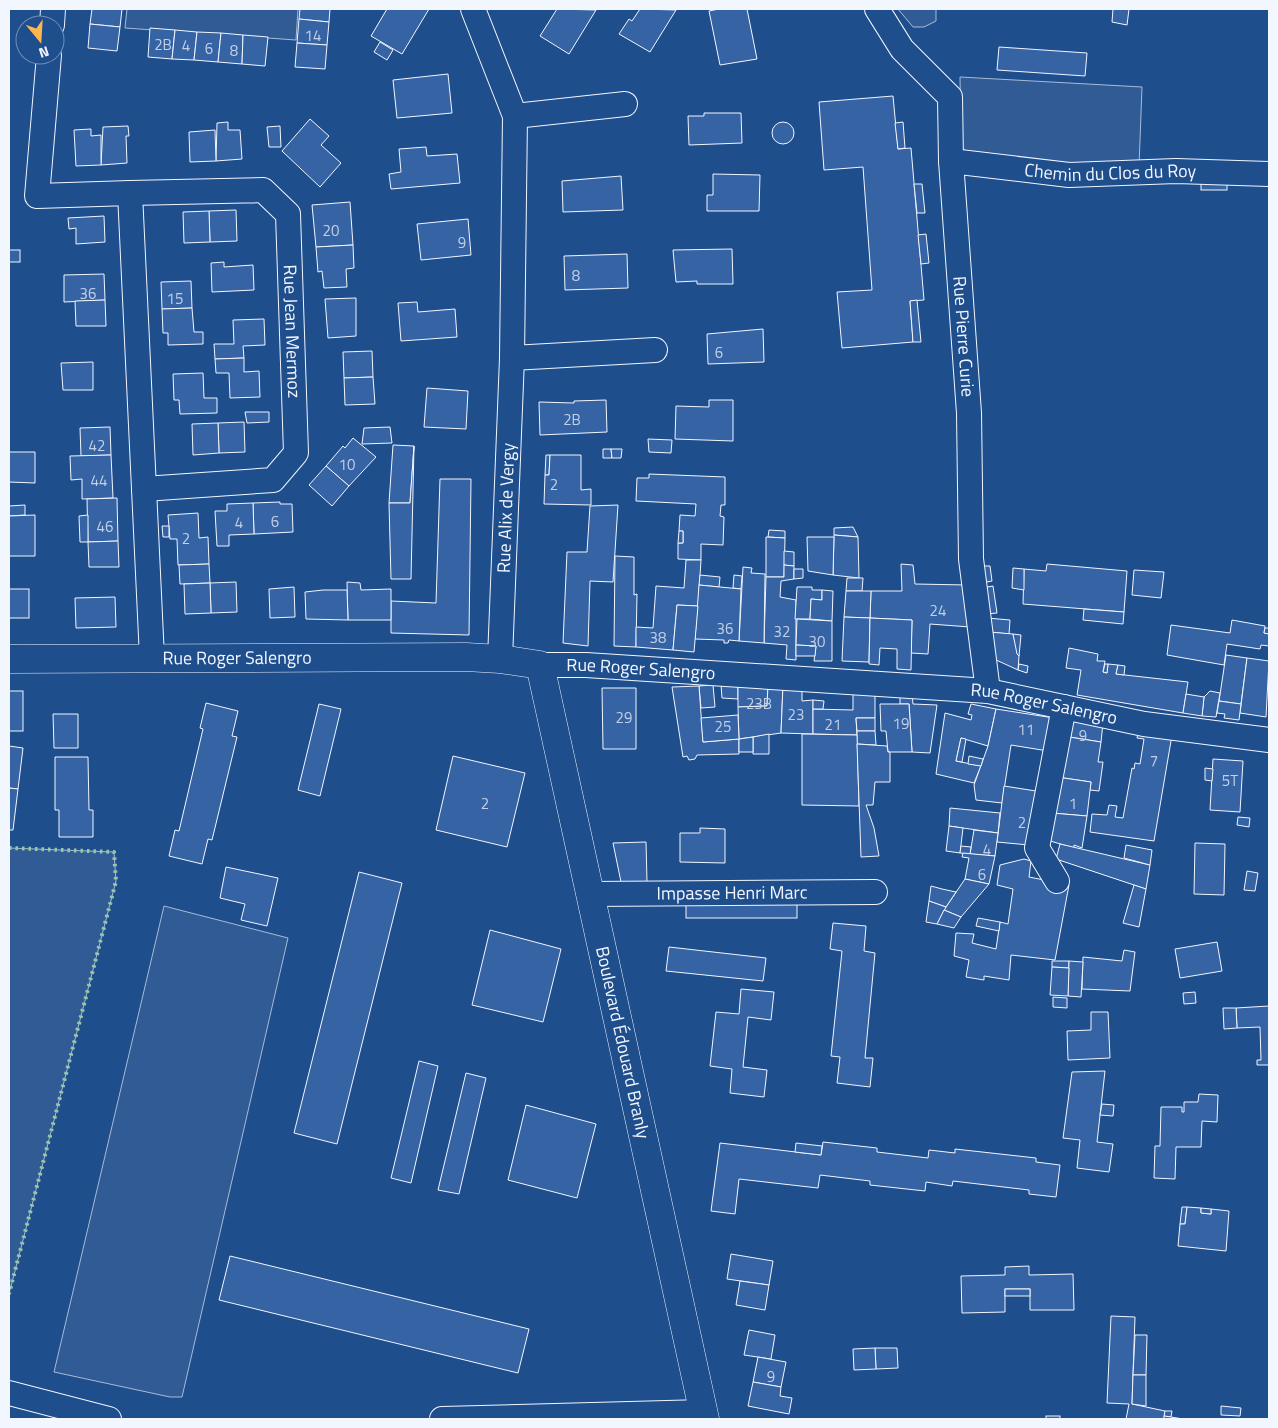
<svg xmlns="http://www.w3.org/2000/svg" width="1278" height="1428" font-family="'Titillium Web',sans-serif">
	<rect width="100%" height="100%" fill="#1f4e8c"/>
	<g fill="#305b95" stroke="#a8bbd7">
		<polygon points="127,9 298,9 296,40 125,28"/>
		<polygon points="898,9 936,9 936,21 924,27 913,27"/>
		<polygon points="960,77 1142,87 1139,167 1013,161 975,156 961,148"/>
		<polygon points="9,848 114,852 116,881 9,1294"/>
		<polygon points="164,906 288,938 182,1397 170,1397 54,1372"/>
	</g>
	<g fill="#3563a3" stroke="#f2f6ff">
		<polygon points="92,9 122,9 120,27 90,24"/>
		<polygon points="300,9 330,9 329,22 299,19"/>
		<polygon points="387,9 429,9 402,54 371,36"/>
		<polygon points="557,9 596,10 569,54 540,36"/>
		<polygon points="640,9 676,10 650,52 619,34 629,19 632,21"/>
		<polygon points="719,9 747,9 757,59 720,65 709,11"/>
		<polygon points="1113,9 1129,9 1127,25 1112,22"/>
		<polygon points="299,19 329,22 327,45 297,43"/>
		<polygon points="90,24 120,27 117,51 88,48"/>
		<polygon points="150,28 175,30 172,59 148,57"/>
		<polygon points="175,30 197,32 194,60 172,59"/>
		<polygon points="197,32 221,33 218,62 194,60"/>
		<polygon points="221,33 243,35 242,64 218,62"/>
		<polygon points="243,35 268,37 265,66 242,64"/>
		<polygon points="380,42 393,50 387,60 374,52"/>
		<polygon points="297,43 327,45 325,69 295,67"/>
		<polygon points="999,47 1087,53 1085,76 997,70"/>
		<polygon points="448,74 452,113 397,118 393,80"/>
		<polygon points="893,96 898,149 911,148 924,300 910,301 913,342 842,348 837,292 872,290 863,167 824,170 819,102"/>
		<polygon points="704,113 741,113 742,143 689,145 688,116 704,116"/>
		<polygon points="310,119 329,136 321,145 341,163 320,187 282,151"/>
		<polygon points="228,122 228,130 240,130 242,159 216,161 217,123"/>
		<polygon points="903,122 905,148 898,149 895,123"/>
		<circle cx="783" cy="133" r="11"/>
		<polygon points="128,126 129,136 126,136 127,163 101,165 103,127"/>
		<polygon points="280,126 281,147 269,147 267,127"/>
		<polygon points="91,129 91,136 101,135 101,165 76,166 74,130"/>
		<polygon points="215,130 216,161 190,162 189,132"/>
		<polygon points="426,147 427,156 457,154 460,183 391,189 389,174 401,172 399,149"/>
		<polygon points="713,174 760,175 759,211 707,211 707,195 713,195"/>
		<rect x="1201" y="175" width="26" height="15"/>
		<polygon points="621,176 623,210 563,212 562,181"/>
		<polygon points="914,184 922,184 925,213 917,213"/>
		<polygon points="350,202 353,245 316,247 312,205"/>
		<polygon points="236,210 237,241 210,242 209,211"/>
		<polygon points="209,211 210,242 184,243 183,212"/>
		<polygon points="104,216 105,242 76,244 76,228 69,229 68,218"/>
		<polygon points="468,219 471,255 421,260 417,224"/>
		<polygon points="926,234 929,263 921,264 918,235"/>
		<polygon points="353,245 354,268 346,269 347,287 324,288 322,271 318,272 316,247"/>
		<polygon points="732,249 733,284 697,284 697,281 676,282 673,250"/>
		<rect x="9" y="250" width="11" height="12"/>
		<polygon points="627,254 628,288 565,290 564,256"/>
		<polygon points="224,262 224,267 253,265 254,290 212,292 211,263"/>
		<polygon points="104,274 105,300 64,302 64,275"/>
		<polygon points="191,281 192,308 162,309 161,282"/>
		<polygon points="356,298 356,336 328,338 325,299"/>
		<polygon points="105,300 106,326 76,326 75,301"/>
		<polygon points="917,300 921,342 913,342 910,301"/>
		<polygon points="417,302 418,312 455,309 457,337 401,341 398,303"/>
		<polygon points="192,308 194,332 203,332 203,344 168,345 168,333 163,333 162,309"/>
		<polygon points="264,319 265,345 243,346 244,358 215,359 214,344 234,344 233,320"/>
		<polygon points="763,329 764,362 708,364 707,334"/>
		<polygon points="372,351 373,377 344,378 343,352"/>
		<polygon points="244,358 244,372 259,371 260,397 230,398 229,373 216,373 215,359"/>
		<polygon points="93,362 93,390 63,390 61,363"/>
		<polygon points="203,373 204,398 217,398 217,413 180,414 179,400 174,400 173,374"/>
		<polygon points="373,377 375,404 345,405 344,378"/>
		<polygon points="427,388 468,391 466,429 424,427"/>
		<polygon points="606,400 607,432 540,435 539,402 574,403 574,401"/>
		<polygon points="709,400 733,400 733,441 675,439 676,406 709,407"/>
		<polygon points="245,412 269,412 269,422 247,423"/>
		<polygon points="244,422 245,452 219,453 218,423"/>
		<polygon points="218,423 219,453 193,455 192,424"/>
		<polygon points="110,427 111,455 81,456 80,428"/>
		<polygon points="390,427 392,443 362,444 364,428"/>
		<polygon points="353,438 376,457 349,486 326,466 343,446 345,448"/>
		<polygon points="648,439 672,440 671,453 649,452"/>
		<polygon points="393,445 414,446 410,503 389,503"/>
		<polygon points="414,446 411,579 391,579 389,503 410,503"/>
		<polygon points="603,449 611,449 612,458 603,458"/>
		<polygon points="611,449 622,449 621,458 612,458"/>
		<polygon points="9,452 35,452 35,483 9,482"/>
		<polygon points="111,455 113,498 82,499 82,479 71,480 70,456"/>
		<polygon points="546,455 550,455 549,475 545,475"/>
		<polygon points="550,455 581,455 581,490 591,489 591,505 544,504 545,475 549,475"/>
		<polygon points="326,466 349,486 332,506 309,485"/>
		<polygon points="649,474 725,477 725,505 721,505 720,516 724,517 723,545 701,544 701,560 678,559 678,543 683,543 683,531 679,531 680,515 695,516 696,504 636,501 637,478 649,478"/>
		<polygon points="440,479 471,479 469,635 391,633 391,601 436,603"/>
		<polygon points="117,498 118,541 88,542 87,499"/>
		<polygon points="280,502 280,504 292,504 293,532 254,534 253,503"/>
		<polygon points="253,503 254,534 229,535 229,546 217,546 215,511 227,511 227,504"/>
		<polygon points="25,505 25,515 9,516 9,506"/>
		<polygon points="618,505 613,582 590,581 588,646 563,643 567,552 587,552 590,506"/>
		<polygon points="198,513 199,538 208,537 209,564 178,565 177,539 170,539 168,515"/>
		<polygon points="35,515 35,556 9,556 9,516"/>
		<polygon points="88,515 88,542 80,542 79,516"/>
		<polygon points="162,526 169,526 169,537 163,537"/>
		<polygon points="853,527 858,537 834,535 834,528"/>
		<polygon points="769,530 785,531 785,538 768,537"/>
		<polygon points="679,531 683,531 683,543 678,543"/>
		<polygon points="834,535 858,537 859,578 833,575"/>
		<polygon points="766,537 785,538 784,577 766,577"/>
		<polygon points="807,537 834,537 833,575 808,571"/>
		<polygon points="118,541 119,567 89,567 88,542"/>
		<polygon points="784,551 794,552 794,566 784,565"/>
		<polygon points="615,556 634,557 634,595 637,594 636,647 614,646"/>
		<polygon points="686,560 701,560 698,606 677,605 673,650 636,647 636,627 653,628 656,586 684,588"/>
		<polygon points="209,564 210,583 180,584 179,565"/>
		<polygon points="901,564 913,565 915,584 967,585 970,627 930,624 928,654 911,653 912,620 870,618 871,591 902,591"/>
		<polygon points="1047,564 1127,571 1124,612 1023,604 1024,569 1046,571"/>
		<polygon points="784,565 794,566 794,579 781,581 780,597 796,600 796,660 786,659 787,645 764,643 766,577 784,577"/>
		<polygon points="978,566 990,566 992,581 981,583"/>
		<polygon points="743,567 752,568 751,573 765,574 764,643 739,641"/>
		<polygon points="1013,568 1024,569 1024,590 1012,588"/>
		<polygon points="794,569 803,569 803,578 794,579"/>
		<polygon points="1134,570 1164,572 1161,598 1132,595"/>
		<polygon points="700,575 720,577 719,587 699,585"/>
		<polygon points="734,575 742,576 741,589 733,588"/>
		<polygon points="847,578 863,578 862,591 846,591"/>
		<polygon points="236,582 237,612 211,613 210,583"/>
		<polygon points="347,582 360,583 361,590 391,589 391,620 348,620"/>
		<polygon points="210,583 211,613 185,614 184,584"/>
		<polygon points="699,585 741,589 739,641 729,640 728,643 724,643 724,640 695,639"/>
		<polygon points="993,586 997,613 986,614 982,588"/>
		<polygon points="294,587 295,617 270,618 269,589"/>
		<polygon points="797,587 812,587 812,590 822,590 822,600 811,599 810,619 795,619"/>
		<rect x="9" y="589" width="20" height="29"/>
		<polygon points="323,590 347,590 348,620 306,619 305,592"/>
		<polygon points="822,590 833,591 832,621 810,619 811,599 822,600"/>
		<polygon points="846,591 871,591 870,618 844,617"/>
		<polygon points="115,597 116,627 76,628 75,598"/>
		<polygon points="677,605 698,606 694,652 673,650"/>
		<polygon points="1084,609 1124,612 1123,624 1083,620"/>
		<polygon points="844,617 870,618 869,662 842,661"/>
		<polygon points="870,618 912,620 911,670 897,669 897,649 880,648 879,665 869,664"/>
		<polygon points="987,618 1010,620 1009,634 989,632"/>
		<polygon points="797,619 832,621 832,661 814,661 816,646 796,645"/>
		<polygon points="1232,620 1265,626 1264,633 1269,634 1269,646 1261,645 1260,649 1227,644 1224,665 1167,655 1171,625 1230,633"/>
		<polygon points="1265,628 1269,628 1269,634 1264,633"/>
		<polygon points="989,632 1013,634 1019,656 1018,670 994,659"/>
		<polygon points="1013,634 1021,635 1019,656 1017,654"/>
		<polygon points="796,645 816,646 815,656 796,656"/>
		<polygon points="1069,648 1098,654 1097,661 1105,661 1103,672 1107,673 1108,664 1118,665 1116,674 1188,682 1183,713 1077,695 1081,670 1066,668"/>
		<polygon points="1226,655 1247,658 1241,704 1219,701"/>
		<polygon points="1247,658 1269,661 1266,717 1240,713"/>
		<polygon points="1019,664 1028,666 1027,673 1018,670"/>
		<polygon points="1105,664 1108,664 1107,673 1103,672"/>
		<polygon points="1118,665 1125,666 1124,675 1116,674"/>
		<polygon points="738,684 738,699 722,698 721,685"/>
		<polygon points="738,684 768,685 767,706 738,707"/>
		<polygon points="713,685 715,707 701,708 699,686"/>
		<polygon points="768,685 783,685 781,733 739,739 738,707 767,706"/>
		<polygon points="783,685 802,685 802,701 813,700 813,734 781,733"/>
		<polygon points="699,686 703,742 739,739 739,754 697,755 695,759 689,760 687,756 683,757 672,687"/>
		<polygon points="602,688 636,688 636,749 603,749"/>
		<rect x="9" y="691" width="14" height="40"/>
		<polygon points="1210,691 1220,693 1216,717 1202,716 1204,697"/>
		<polygon points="900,693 912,694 913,704 937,705 930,753 912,752 909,704 900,704"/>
		<polygon points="853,694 875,694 875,718 856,718 857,735 813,734 813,709 853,710"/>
		<polygon points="1186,694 1204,697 1202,716 1183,713"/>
		<polygon points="813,700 824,701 823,709 813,709"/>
		<polygon points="1219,701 1241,704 1239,720 1224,718 1225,714 1217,713"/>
		<polygon points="206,703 238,711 232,736 237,737 212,840 208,839 202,864 169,856 175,830 179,831 203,729 200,728"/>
		<polygon points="319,704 341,709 320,796 298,790"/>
		<polygon points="880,704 909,704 912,752 888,752 886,731 881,731"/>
		<polygon points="971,704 996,709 988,746 961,738 956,761 981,766 974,783 936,774 945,713 971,720 972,715 968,714"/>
		<polygon points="996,709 1054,718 1048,751 1011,745 1002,803 976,800 974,785 988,746"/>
		<polygon points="53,714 78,714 78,748 54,748"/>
		<polygon points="738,715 739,739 703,742 701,718"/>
		<polygon points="1067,717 1103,723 1101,742 1063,736"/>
		<polygon points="856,718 875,718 875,731 857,731"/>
		<polygon points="1139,730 1172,735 1154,841 1090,832 1092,814 1107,815 1109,805 1117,806 1115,817 1123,818 1132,768 1134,769 1135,763 1140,764 1144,739 1137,738"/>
		<polygon points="857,731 875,731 876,745 857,744"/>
		<polygon points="769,734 769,754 753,754 753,737"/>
		<polygon points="802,734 857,735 859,806 802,805"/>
		<polygon points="1063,736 1101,742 1098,762 1103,762 1099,791 1090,790 1091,782 1057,777"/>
		<polygon points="753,737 753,752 739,752 739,739"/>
		<polygon points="961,738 966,739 962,762 956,761"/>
		<polygon points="857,744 887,746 888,752 890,752 890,782 875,782 873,805 866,805 874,828 879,856 861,857"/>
		<polygon points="9,746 23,748 18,789 9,788"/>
		<polygon points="453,756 525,773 507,847 436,830"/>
		<polygon points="969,756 983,759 981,766 968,764"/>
		<polygon points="55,757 88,757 89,810 93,810 93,837 59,837 59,810 55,810"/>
		<polygon points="1213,759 1243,761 1240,812 1210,810"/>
		<polygon points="1205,768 1213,769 1212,781 1205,780"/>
		<polygon points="1057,777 1091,782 1087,816 1052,813"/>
		<polygon points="1004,786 1036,791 1029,845 997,842"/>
		<polygon points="9,788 18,789 13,830 9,830"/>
		<polygon points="950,808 1000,813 998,833 949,826"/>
		<polygon points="1052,813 1087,816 1082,848 1074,845 1074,848 1047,840"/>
		<polygon points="1238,817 1250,818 1249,827 1237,825"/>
		<polygon points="949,826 963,828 960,853 946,851"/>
		<polygon points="700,828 725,829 725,863 680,862 680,833 700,833"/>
		<polygon points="974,830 998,833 995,856 970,854"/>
		<polygon points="646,842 647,882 621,882 613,843"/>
		<polygon points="1195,843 1225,844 1224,895 1194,894"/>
		<polygon points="1060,844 1150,865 1146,889 1056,859"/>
		<polygon points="1126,845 1152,850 1150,865 1124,858"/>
		<polygon points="961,846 971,847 970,854 960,853"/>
		<polygon points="963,853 995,856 989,884 965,879 969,858 962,857"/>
		<polygon points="1024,859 1031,861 1029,877 1069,885 1055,960 1011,955 1009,980 984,976 984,980 966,977 969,960 954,956 956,933 974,934 972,943 996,949 1000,922 1008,924 1013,889 997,885 1000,865"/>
		<polygon points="226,867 278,878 267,926 241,920 245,904 220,898"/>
		<polygon points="1247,871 1258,873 1255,891 1244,890"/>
		<polygon points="359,872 402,883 337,1144 294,1133"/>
		<polygon points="965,879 989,884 961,917 944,910"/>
		<polygon points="1134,885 1146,889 1139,927 1123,923"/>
		<polygon points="931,886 942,889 956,892 946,907 929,901"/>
		<rect x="686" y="895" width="111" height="23"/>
		<polygon points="929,901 946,907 937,924 926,922"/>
		<polygon points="944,910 961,917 954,928 937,924"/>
		<polygon points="978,918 1000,922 999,931 976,926"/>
		<polygon points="833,923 866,926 864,951 875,953 865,1058 873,1058 870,1087 837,1083 840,1057 831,1056 842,951 830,949"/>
		<polygon points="490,930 561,949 543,1022 472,1005"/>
		<polygon points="1217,942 1222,971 1180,978 1175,949"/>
		<polygon points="669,947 766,958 763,981 666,971"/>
		<polygon points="1124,950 1135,952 1130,991 1082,989 1083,957 1122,961"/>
		<polygon points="1052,961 1069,961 1069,968 1052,967"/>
		<polygon points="1069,961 1083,962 1081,997 1068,996"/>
		<polygon points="1052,967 1069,968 1068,996 1050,995"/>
		<polygon points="741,989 774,992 771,1020 748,1017 743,1067 767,1070 764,1097 730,1093 732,1069 710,1066 716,1012 739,1014"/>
		<polygon points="1195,992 1196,1003 1184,1004 1183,993"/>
		<polygon points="1053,997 1067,998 1067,1008 1053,1007"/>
		<polygon points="1269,1006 1269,1065 1257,1065 1257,1060 1261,1060 1260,1027 1237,1028 1236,1008"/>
		<polygon points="1223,1008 1236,1008 1237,1028 1224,1029"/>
		<polygon points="1091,1012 1108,1012 1110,1058 1068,1060 1067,1031 1091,1030"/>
		<polygon points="419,1061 438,1066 411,1183 391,1178"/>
		<polygon points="1105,1071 1097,1142 1113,1144 1109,1172 1077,1168 1080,1140 1063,1138 1072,1072"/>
		<polygon points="466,1073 486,1078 459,1194 438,1190"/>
		<polygon points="1199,1094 1218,1095 1217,1122 1202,1121 1201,1147 1176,1147 1175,1179 1154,1178 1155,1146 1160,1146 1161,1107 1182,1107 1182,1112 1184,1112 1184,1102 1198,1102"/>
		<polygon points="1102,1104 1114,1105 1113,1116 1100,1115"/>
		<polygon points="526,1105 596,1124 577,1198 508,1180"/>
		<polygon points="823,1142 877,1148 877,1152 928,1158 929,1150 955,1153 955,1149 1036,1158 1036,1162 1060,1165 1056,1197 1029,1194 1029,1190 953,1181 952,1186 926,1182 925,1191 870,1185 870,1181 820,1175 818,1188 739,1179 735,1214 711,1211 720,1143 821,1155"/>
		<polygon points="796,1143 822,1146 821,1155 795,1152"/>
		<polygon points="1182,1207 1187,1207 1185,1224 1180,1224"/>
		<polygon points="1187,1207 1201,1208 1201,1213 1211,1214 1211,1209 1229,1211 1226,1251 1178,1246 1180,1224 1185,1224"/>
		<polygon points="1201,1208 1211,1209 1211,1214 1201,1213"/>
		<polygon points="731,1254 773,1261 769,1285 727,1279"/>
		<polygon points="230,1256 529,1329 518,1373 219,1300"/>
		<polygon points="1029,1266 1029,1275 1073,1274 1074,1310 1030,1310 1030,1289 1005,1289 1005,1312 962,1313 961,1276 1005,1275 1005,1267"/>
		<polygon points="740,1281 769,1285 765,1310 736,1305"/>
		<rect x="1005" y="1289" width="25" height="7"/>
		<polygon points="1111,1316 1135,1317 1132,1404 1165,1411 1164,1419 1126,1419 1129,1404 1107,1403"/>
		<polygon points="749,1330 775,1335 771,1359 744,1355"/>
		<polygon points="1135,1335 1147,1335 1146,1375 1133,1375"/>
		<polygon points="875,1348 897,1348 898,1368 876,1369"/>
		<polygon points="875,1348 876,1369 854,1370 853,1349"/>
		<polygon points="758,1357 786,1362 781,1387 753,1382"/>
		<polygon points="1133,1375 1146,1375 1146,1406 1132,1404"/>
		<polygon points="753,1382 781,1387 780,1396 792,1398 789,1414 748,1406"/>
		<polygon points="1221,1406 1241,1408 1240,1416 1221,1415"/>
		<polygon points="1165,1411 1172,1411 1171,1417 1164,1416"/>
		<rect x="1046" y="1416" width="14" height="3"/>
		<polygon points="1164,1416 1171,1417 1183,1419 1164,1419"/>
	</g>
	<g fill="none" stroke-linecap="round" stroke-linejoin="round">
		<g stroke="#f2f6ff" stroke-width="26">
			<g id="street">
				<polyline points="473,9 515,116 512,358 500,659"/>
				<path id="s1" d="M877 9 902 49 950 97 951 161 969 413 971 559 988 691"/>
				<polyline points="52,25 53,9"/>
				<polyline points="49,55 37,196 130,193 152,658"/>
				<polyline points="515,116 625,104"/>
				<path id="s2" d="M951 161 1069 175 1176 171 1269 174"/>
				<path id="s3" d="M130 193 263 190 288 214 296 453 273 480 144 489"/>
				<polyline points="512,358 655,350"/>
				<path id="s4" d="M540 665H586L988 691 1144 724 1269 740"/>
				<polyline points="1057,881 1037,848 1064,707"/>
				<path id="s5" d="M590 894 875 892"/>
				<polyline points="9,1393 109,1419"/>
				<polyline points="442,1419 704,1412"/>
			</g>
		</g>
		<g stroke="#f2f6ff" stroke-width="29">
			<g id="secondary">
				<path id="s6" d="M9 659 466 657 500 659 540 665 705 1419"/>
			</g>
		</g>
		<use href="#street" stroke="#1f4e8c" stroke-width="24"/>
		<use href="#secondary" stroke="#1f4e8c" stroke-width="28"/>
		<polyline stroke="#97c8a6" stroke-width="4" stroke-dasharray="2.5 4" stroke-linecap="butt" points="9,848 114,852 116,881 9,1294"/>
	</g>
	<g text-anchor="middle" stroke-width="4" stroke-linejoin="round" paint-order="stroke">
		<g font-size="15" fill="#c3d1e8">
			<text x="313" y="41">14</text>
			<text x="163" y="50">2B</text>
			<text x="186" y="51">4</text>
			<text x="209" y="54">6</text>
			<text x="234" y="56">8</text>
			<text x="331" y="236">20</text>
			<text x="462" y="248">9</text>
			<text x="576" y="281">8</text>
			<text x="88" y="299">36</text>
			<text x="175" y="304">15</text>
			<text x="719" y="358">6</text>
			<text x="572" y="425">2B</text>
			<text x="97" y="451">42</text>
			<text x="347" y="470">10</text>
			<text x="99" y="486">44</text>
			<text x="554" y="490">2</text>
			<text x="275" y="527">6</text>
			<text x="239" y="528">4</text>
			<text x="105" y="532">46</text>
			<text x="186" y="544">2</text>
			<text x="938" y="616">24</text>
			<text x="725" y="634">36</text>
			<text x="782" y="637">32</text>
			<text x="658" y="643">38</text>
			<text x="817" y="647">30</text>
			<text x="759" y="709">23B</text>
			<text x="796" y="720">23</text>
			<text x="624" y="723">29</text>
			<text x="901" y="729">19</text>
			<text x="833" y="730">21</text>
			<text x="723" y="732">25</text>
			<text x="1026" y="735">11</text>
			<text x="1083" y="741">9</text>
			<text x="1154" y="766">7</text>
			<text x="1230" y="786">5T</text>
			<text x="485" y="809">2</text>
			<text x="1073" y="809">1</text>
			<text x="1022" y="828">2</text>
			<text x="987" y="855">4</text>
			<text x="982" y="880">6</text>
			<text x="771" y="1382">9</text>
		</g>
		<g font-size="18" fill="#f2f6ff" stroke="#1f4e8c">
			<text dy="6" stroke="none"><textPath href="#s2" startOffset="160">Chemin du Clos du Roy</textPath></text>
			<text dy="6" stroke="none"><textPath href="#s3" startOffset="285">Rue Jean Mermoz</textPath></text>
			<text dy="6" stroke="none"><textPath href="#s1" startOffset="355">Rue Pierre Curie</textPath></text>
			<text transform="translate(506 508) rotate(-88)" y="6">Rue Alix de Vergy</text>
			<text dy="6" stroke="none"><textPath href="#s6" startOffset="228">Rue Roger Salengro</textPath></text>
			<text dy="6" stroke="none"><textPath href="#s4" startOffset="101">Rue Roger Salengro</textPath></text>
			<text dy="6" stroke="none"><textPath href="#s4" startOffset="506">Rue Roger Salengro</textPath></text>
			<text dy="6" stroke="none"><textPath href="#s5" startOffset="142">Impasse Henri Marc</textPath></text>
			<text dy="6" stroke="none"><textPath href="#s6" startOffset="918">Boulevard Édouard Branly</textPath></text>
		</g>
	</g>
	<rect width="1278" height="1428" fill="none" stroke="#f2f6ff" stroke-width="20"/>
	<g transform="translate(40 40) rotate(162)"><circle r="24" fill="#1f4e8c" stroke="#7391ba"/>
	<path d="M0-4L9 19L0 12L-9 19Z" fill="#ffb74d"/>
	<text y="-8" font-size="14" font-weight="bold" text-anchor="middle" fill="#f2f6ff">N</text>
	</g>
</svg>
